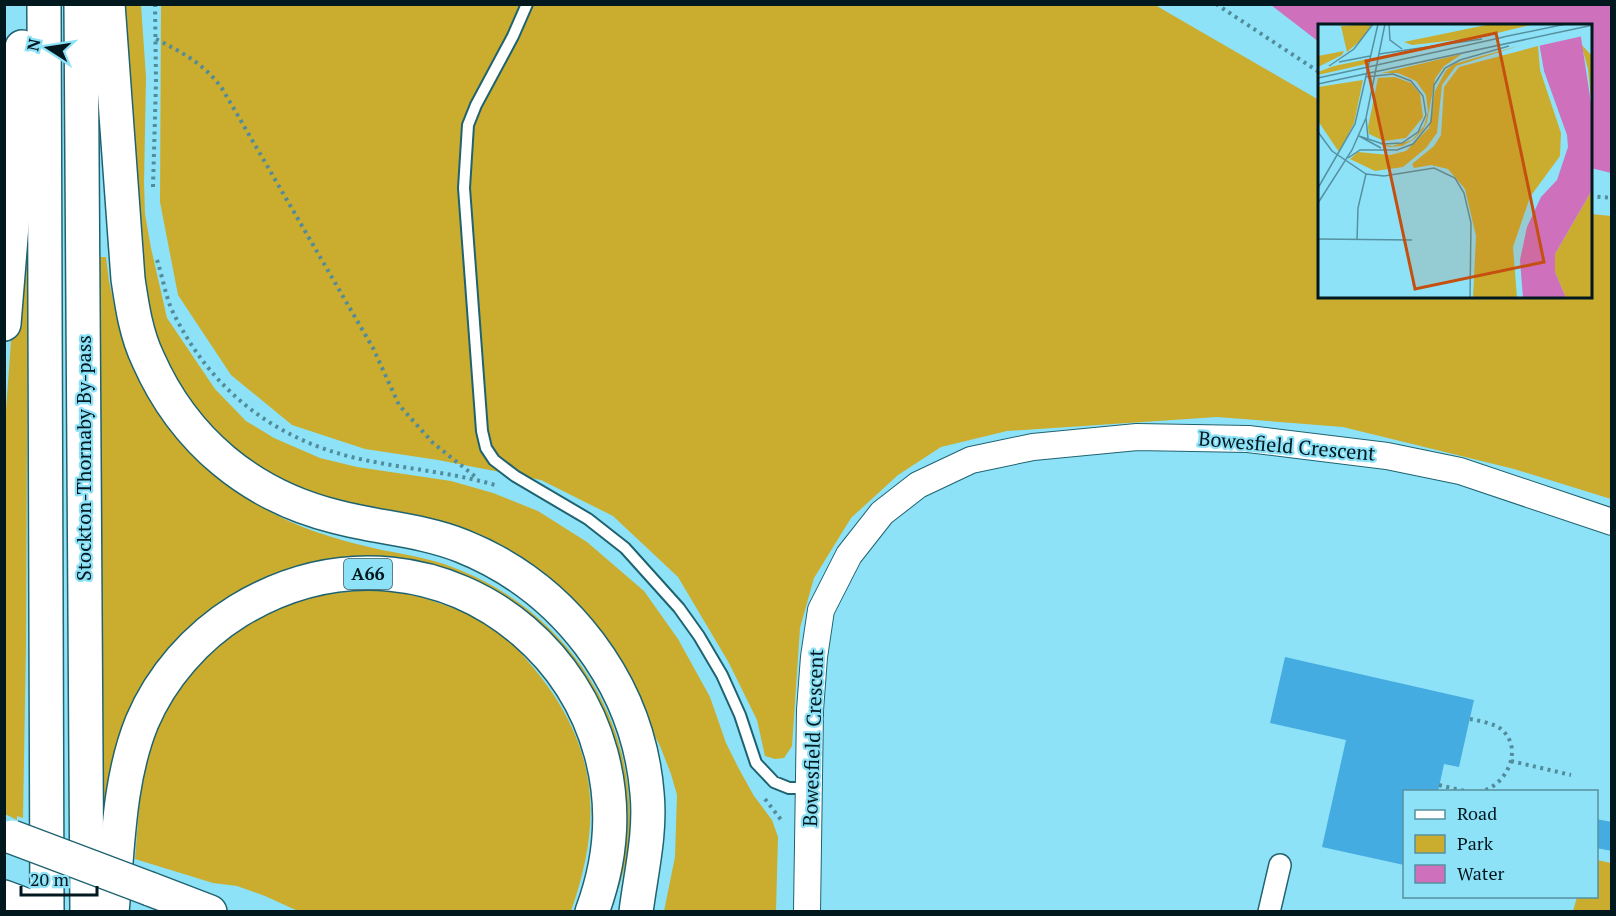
<svg xmlns="http://www.w3.org/2000/svg" width="1616" height="916" font-family="'PT Serif',serif">
	<rect width="100%" height="100%" fill="#8ee2f7"/>
	<g fill="#caac2e">
		<polygon points="119,5 141,5 146,77 144,182 145,214 151,248 167,318 215,389 246,421 274,438 320,458 357,467 451,481 493,493 538,511 587,542 644,591 678,639 710,697 726,743 739,769 754,796 772,820 778,837 776,911 664,911 675,857 677,795 671,774 660,746 644,715 578,611 306,494 259,467 236,449 204,419 180,387 161,354 143,300"/>
		<polygon points="161,5 1155,5 1319,100 1319,297 1590,297 1591,214 1611,216 1611,499 1514,469 1343,427 1217,417 1007,431 941,447 898,475 851,518 814,578 800,628 792,746 784,758 775,759 765,756 757,720 729,663 678,577 613,516 541,480 438,460 365,449 292,425 231,375 178,295 160,202"/>
		<polygon points="28,243 26,645 23,818 17,816 17,820 5,814 5,424 18,244"/>
		<path d="M97 257H106L109 281 120 332 131 359 233 486C272 520 322 536 373 548 399 554 427 557 452 567 566 609 642 723 628 846 626 868 618 890 610 911H600L620 806 528 619 321 563C244 576 186 618 144 683L105 828H99L98 303 100 282Z"/>
		<path d="M381 588C420 596 458 606 492 628 511 640 526 658 540 676 599 752 602 823 571 911H298L265 896 237 886 213 883 135 859 140 796 150 744 164 711 187 676 217 643 252 618 304 597Z"/>
		<polygon points="1597,860 1611,863 1611,911 1573,911 1577,897 1596,896"/>
	</g>
	<polygon fill="#cf70bc" points="1271,5 1611,5 1611,173 1591,168 1590,26 1319,26 1319,42"/>
	<g fill="#44ace0">
		<polygon points="1285,657 1474,700 1459,767 1444,764 1438,792 1404,792 1404,865 1322,847 1346,740 1270,723"/>
		<polygon points="1596,819 1612,822 1612,851 1596,848"/>
	</g>
	<g fill="none" stroke-linecap="round" stroke-linejoin="round">
		<g stroke="#1f6371" stroke-width="14">
			<polyline id="service" points="527,4 513,36 476,105 468,125 464,188 482,431 486,448 494,460 515,476 588,519 625,548 679,608 699,636 722,675 740,715 756,763 774,782 789,788 809,788"/>
		</g>
		<g stroke="#1f6371" stroke-width="24">
			<polyline id="minor" points="1269,912 1280,865"/>
		</g>
		<g stroke="#1f6371" stroke-width="28">
			<polyline id="tertiary" points="807,912 810,710 814,657 821,610 849,555 882,513 918,485 971,460 1033,447 1137,437 1248,439 1387,456 1460,471 1612,522"/>
		</g>
		<g stroke="#1f6371" stroke-width="36">
			<g id="primary">
				<polyline points="150,889 210,912"/>
				<polyline points="4,897 44,912"/>
			</g>
		</g>
		<g stroke="#1f6371" stroke-width="36">
			<g id="trunk">
				<polyline points="44,4 47,912"/>
				<polyline points="81,4 87,912"/>
				<path d="M108 4 128 279C132 306 136 334 148 359 184 441 251 496 337 517 379 528 422 530 462 546 564 587 638 683 647 793 651 833 641 872 636 912"/>
				<polyline points="4,324 21,114 22,47"/>
				<path d="M112 912C118 849 118 781 142 722 161 677 196 637 238 611 443 487 676 688 592 912"/>
			</g>
		</g>
		<g stroke="#528c9b" stroke-width="4" stroke-dasharray="3 4.5" stroke-linecap="butt">
			<polyline points="1216,4 1319,72"/>
			<path d="M156 39C183 53 205 64 223 90L373 348 399 405 433 443 477 478"/>
			<polyline points="153,187 156,82 155,4"/>
			<polyline points="1590,196 1612,198"/>
			<path d="M157 260C162 275 165 293 171 308 209 389 274 440 360 459 405 469 451 472 495 485"/>
			<path d="M1470 719C1480 721 1493 723 1501 729 1525 749 1506 787 1479 792"/>
			<polyline points="1511,761 1571,775"/>
			<polyline points="1439,785 1469,792"/>
			<polyline points="765,799 782,821"/>
		</g>
		<use href="#service" stroke="#fff" stroke-width="10"/>
		<use href="#minor" stroke="#fff" stroke-width="21"/>
		<use href="#tertiary" stroke="#fff" stroke-width="26"/>
		<use href="#primary" stroke="#fff" stroke-width="33"/>
		<use href="#trunk" stroke="#fff" stroke-width="33"/>
		<g stroke="#1f6371" stroke-width="36" stroke-linecap="butt">
			<polyline id="primary-bridge" points="12,837 150,889"/>
		</g>
		<use href="#primary-bridge" stroke="#fff" stroke-width="33"/>
	</g>
	<g text-anchor="middle" stroke-width="4.5" stroke-linejoin="round" paint-order="stroke">
		<rect fill="#8ee2f7" stroke="#2b555f" stroke-width="1.5" x="344" y="559" width="48" height="30" rx="4.5"/>
		<g font-size="18" font-weight="bold" fill="#00181e">
			<text x="368" y="580">A66</text>
		</g>
		<g font-size="20" fill="#00181e" stroke="#8ee2f7">
			<text transform="translate(1287 446) rotate(5)" y="7">Bowesfield Crescent</text>
			<text transform="translate(84 458) rotate(-90)" y="7">Stockton-Thornaby By-pass</text>
			<text transform="translate(813 738) rotate(-88)" y="7">Bowesfield Crescent</text>
		</g>
	</g>
	<g transform="translate(1318 24)">
		<rect width="274" height="274" fill="#8ee2f7"/>
		<path d="M54 0 43 16 29 28 23 2ZM173 0H216L163 13 94 21 86 18ZM263 20 274 32V86L270 45ZM203 21 138 42 124 61 119 109 108 124 85 143 57 147 32 135 40 128 72 131 88 127 111 104 117 67 128 46 136 40ZM220 22 222 46 243 109 242 132 212 173 195 223 199 274H155L158 212 147 165 130 145 113 141 96 144 94 140 116 122 123 111 126 63 141 43ZM26 27 24 31 0 43V32ZM144 30 126 42 117 55 109 98 105 106 95 116 84 122 71 123 61 120 74 122 94 116 106 102 110 88 108 71 98 57 80 49H64ZM50 35 48 40 0 51V48L16 42ZM77 53 93 59 102 70 105 93 88 114 66 117 51 110 50 103 60 54ZM45 56 36 99 21 128 0 97V63ZM274 166V274H248L237 248V230Z" fill="#caac2e"/>
		<path d="M261 0 274 86V166L237 230V248L248 274H205L202 236 209 203 223 173 239 156 250 123 249 111 226 47 218 1Z" fill="#cf70bc"/>
		<path d="M264 0 265 12 220 22 215 1Z" fill="#8ee2f7"/>
		<path fill="none" stroke="#5591a0" stroke-width="1.5" d="M71 0 72 16 84 25M185 13 248 0M61 30 164 15M21 38 52 32M11 42 36 25 55 0M0 54 186 13M0 60 275 1M48 94 50 114M0 108 14 127 48 150 66 152 116 144 137 154 146 169 153 199 152 274M41 112 65 120 84 119 100 108 108 91 105 72 93 57 75 50 47 53M41 112 63 124M30 134 42 126H79L95 120 113 98 116 61 127 44 142 36 191 22M0 164 37 100 60 0M0 179 34 126 48 94 67 0M0 215 94 216M39 216 40 184 48 150"/>
		<path fill="#c54f0f" fill-opacity="0.15" stroke="#c54f0f" stroke-width="3" d="M178 9 226 238 97 265 48 37Z"/>
		<rect width="274" height="274" fill="none" stroke="#00181e" stroke-width="3"/>
	</g>
	<rect width="1616" height="916" fill="none" stroke="#00181e" stroke-width="12"/>
	<rect x="1403" y="790" width="195" height="108" fill="#8ee2f7" stroke="#5591a0" stroke-width="1.5"/>
	<rect x="1415" y="810" width="30" height="9" fill="#ffffff" stroke="#5591a0" stroke-width="1.5"/>
	<text x="1457" y="820" font-size="18" fill="#00181e">Road</text>
	<rect x="1415" y="835" width="30" height="18" fill="#caac2e" stroke="#5591a0" stroke-width="1.5"/>
	<text x="1457" y="850" font-size="18" fill="#00181e">Park</text>
	<rect x="1415" y="865" width="30" height="18" fill="#cf70bc" stroke="#5591a0" stroke-width="1.5"/>
	<text x="1457" y="880" font-size="18" fill="#00181e">Water</text>
	<g transform="translate(48 48) rotate(282)" stroke="#8ee2f7" stroke-width="4.5" paint-order="stroke">
	<path d="M0-4.5L10 22L0 15L-10 22Z" fill="#00181e"/>
	<text y="-9" font-size="16" font-weight="bold" text-anchor="middle" fill="#00181e">N</text>
	</g>
	<path d="M21 886v9h76v-9" fill="none" stroke="#00181e" stroke-width="3"/>
	<text x="30" y="886" font-size="18" fill="#00181e" stroke="#8ee2f7" stroke-width="4.5" paint-order="stroke">20 m</text>
</svg>
